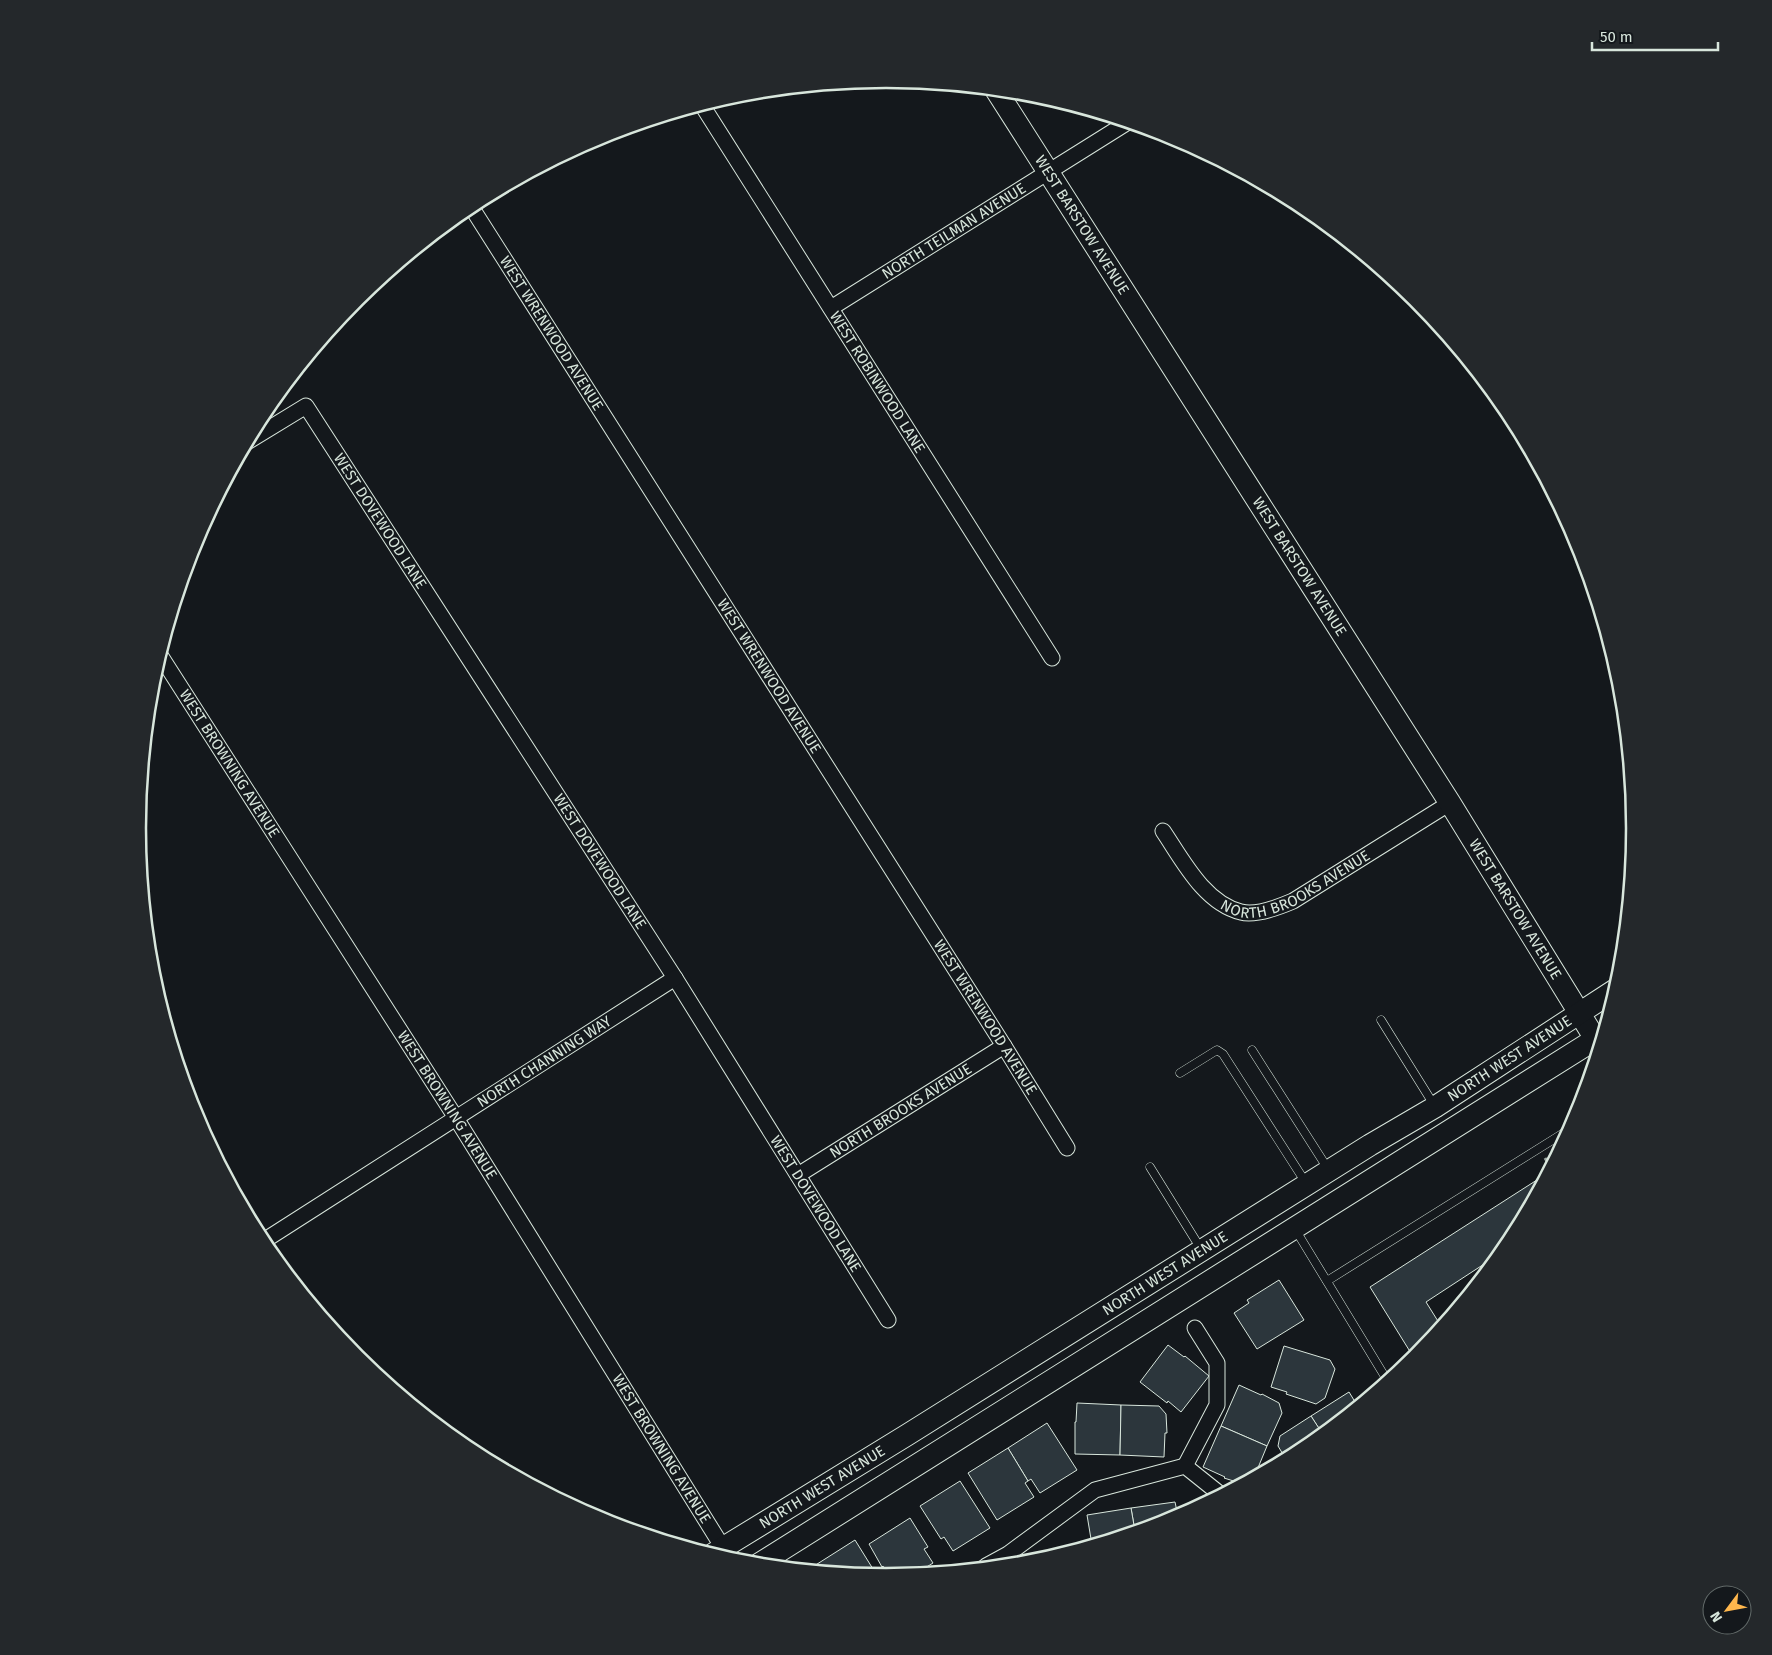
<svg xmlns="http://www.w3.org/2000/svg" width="1772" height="1655" font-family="'Fira Sans',sans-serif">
	<rect width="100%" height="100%" fill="#14181c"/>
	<g fill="#2c363c" stroke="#d8e6dc">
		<polygon points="1540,1178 1542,1181 1508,1244 1501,1253 1426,1302 1441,1326 1414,1358 1370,1287"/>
		<polygon points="1279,1280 1304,1320 1257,1349 1234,1313 1249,1303 1247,1300"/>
		<polygon points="1168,1345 1184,1357 1185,1356 1209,1376 1181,1412 1168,1401 1167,1403 1140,1382"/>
		<polygon points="1284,1346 1330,1360 1335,1369 1325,1398 1316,1404 1286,1394 1287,1392 1271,1387"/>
		<polygon points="1239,1385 1261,1395 1262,1394 1279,1403 1282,1413 1267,1446 1221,1426"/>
		<polygon points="1349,1392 1357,1405 1322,1433 1311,1416"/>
		<polygon points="1077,1403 1121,1405 1120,1455 1075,1454 1075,1422 1076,1422"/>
		<polygon points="1121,1405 1159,1406 1166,1414 1167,1433 1165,1433 1164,1457 1120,1455"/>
		<polygon points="1311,1416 1322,1433 1302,1450 1284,1460 1283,1457 1284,1456 1278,1446 1280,1436"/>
		<polygon points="1047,1423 1077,1470 1040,1493 1031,1479 1028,1481 1008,1448"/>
		<polygon points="1221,1426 1267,1446 1255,1475 1240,1483 1224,1478 1225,1477 1203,1467"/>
		<polygon points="1008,1448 1028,1481 1025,1483 1034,1497 997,1520 968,1473"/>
		<polygon points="960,1481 990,1528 953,1551 944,1537 941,1539 920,1506"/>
		<polygon points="1175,1502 1178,1516 1135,1531 1131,1508"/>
		<polygon points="1131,1508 1135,1531 1090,1544 1089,1539 1091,1539 1087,1515"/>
		<polygon points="910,1518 928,1547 924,1549 933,1563 917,1573 889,1576 883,1566 882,1567 869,1544"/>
		<polygon points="855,1540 873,1569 869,1571 872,1575 816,1569 814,1566"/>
	</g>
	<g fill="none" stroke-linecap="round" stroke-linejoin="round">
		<g stroke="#d8e6dc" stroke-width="9">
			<g id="lane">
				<polyline points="1381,1020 1434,1105"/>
				<polyline points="1252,1050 1328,1169"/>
				<polyline points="1180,1073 1217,1050 1223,1054 1306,1183"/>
				<polyline points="1150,1167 1201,1249"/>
				<polyline points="1295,1229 1387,1380"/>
				<polyline points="1327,1281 1570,1129"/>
			</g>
		</g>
		<g stroke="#d8e6dc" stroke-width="17">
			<g id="street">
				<path id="s1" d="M702 105 1052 658"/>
				<path id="s2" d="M470 205 1004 1046 1067 1148"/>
				<path id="s3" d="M831 308 1128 122"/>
				<path id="s4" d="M247 442 306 406 675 978 888 1320"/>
				<path id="s5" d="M160 655 456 1118 730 1559"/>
				<path id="s6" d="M1163 831C1182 859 1204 903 1241 912 1255 916 1279 907 1293 901L1450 803"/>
				<path id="s7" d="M798 1175 1004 1046"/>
				<path id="s8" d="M262 1242 675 978"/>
				<polyline points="1185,1466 1217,1405 1217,1363 1195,1328"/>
				<polyline points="986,1566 1008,1554 1095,1490 1185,1466 1220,1494"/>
			</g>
		</g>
		<g stroke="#d8e6dc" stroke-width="23">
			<g id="secondary">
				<path id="s9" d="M996 90 1450 803 1599 1045"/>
				<path id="s10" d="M713 1554 907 1435 1370 1145 1435 1107 1615 990"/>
				<polyline points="759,1564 1602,1035"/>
			</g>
		</g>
		<polyline stroke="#9da8a2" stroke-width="3" stroke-dasharray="4 2.5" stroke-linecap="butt" points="1545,1158 1550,1166"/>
		<use href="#lane" stroke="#14181c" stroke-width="8"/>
		<use href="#street" stroke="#14181c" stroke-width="15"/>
		<use href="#secondary" stroke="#14181c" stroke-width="21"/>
	</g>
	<g text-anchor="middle" stroke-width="4" stroke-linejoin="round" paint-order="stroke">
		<g font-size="15" fill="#d8e6dc" stroke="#14181c">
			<text dy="5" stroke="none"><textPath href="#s9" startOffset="160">WEST BARSTOW AVENUE</textPath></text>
			<text dy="5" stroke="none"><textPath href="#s3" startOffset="145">NORTH TEILMAN AVENUE</textPath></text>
			<text dy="5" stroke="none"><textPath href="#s2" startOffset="152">WEST WRENWOOD AVENUE</textPath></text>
			<text dy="5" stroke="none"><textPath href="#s1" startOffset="328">WEST ROBINWOOD LANE</textPath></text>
			<text dy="5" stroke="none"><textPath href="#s4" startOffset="206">WEST DOVEWOOD LANE</textPath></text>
			<text dy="5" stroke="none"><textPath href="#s9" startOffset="565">WEST BARSTOW AVENUE</textPath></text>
			<text dy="5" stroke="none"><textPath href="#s2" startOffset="558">WEST WRENWOOD AVENUE</textPath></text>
			<text dy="5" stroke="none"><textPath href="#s5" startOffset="129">WEST BROWNING AVENUE</textPath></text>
			<text dy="5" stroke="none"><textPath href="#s4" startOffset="611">WEST DOVEWOOD LANE</textPath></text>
			<text dy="5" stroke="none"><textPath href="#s6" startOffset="176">NORTH BROOKS AVENUE</textPath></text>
			<text dy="5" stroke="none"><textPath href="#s9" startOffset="970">WEST BARSTOW AVENUE</textPath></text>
			<text dy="5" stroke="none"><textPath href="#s2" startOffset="962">WEST WRENWOOD AVENUE</textPath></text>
			<text dy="5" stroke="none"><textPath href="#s10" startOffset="938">NORTH WEST AVENUE</textPath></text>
			<text dy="5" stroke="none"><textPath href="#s8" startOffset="335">NORTH CHANNING WAY</textPath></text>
			<text dy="5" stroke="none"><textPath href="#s5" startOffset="534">WEST BROWNING AVENUE</textPath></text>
			<text dy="5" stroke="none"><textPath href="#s7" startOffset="121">NORTH BROOKS AVENUE</textPath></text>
			<text dy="5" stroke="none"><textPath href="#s4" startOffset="1016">WEST DOVEWOOD LANE</textPath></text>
			<text dy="5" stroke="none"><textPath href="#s10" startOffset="532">NORTH WEST AVENUE</textPath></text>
			<text dy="5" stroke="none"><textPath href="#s5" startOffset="939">WEST BROWNING AVENUE</textPath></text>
			<text dy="5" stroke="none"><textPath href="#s10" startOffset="128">NORTH WEST AVENUE</textPath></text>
		</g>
	</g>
	<path d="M0 0H1772V1655H0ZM146 828a740 740 0 1 1 1480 0a740 740 0 1 1-1480 0Z" fill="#24282b" fill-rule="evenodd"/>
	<path fill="none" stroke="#d8e6dc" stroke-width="2.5" d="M146 828a740 740 0 1 1 1480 0a740 740 0 1 1-1480 0Z"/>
	<g transform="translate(1727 1610) rotate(238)"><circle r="24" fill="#14181c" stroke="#626a69"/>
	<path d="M0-4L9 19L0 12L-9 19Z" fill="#ffb74d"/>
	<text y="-8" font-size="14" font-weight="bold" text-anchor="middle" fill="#d8e6dc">N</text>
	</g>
	<path d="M1592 42v8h126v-8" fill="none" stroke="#d8e6dc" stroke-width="2.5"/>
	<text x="1600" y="42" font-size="15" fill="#d8e6dc" stroke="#14181c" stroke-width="4" paint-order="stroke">50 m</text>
</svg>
